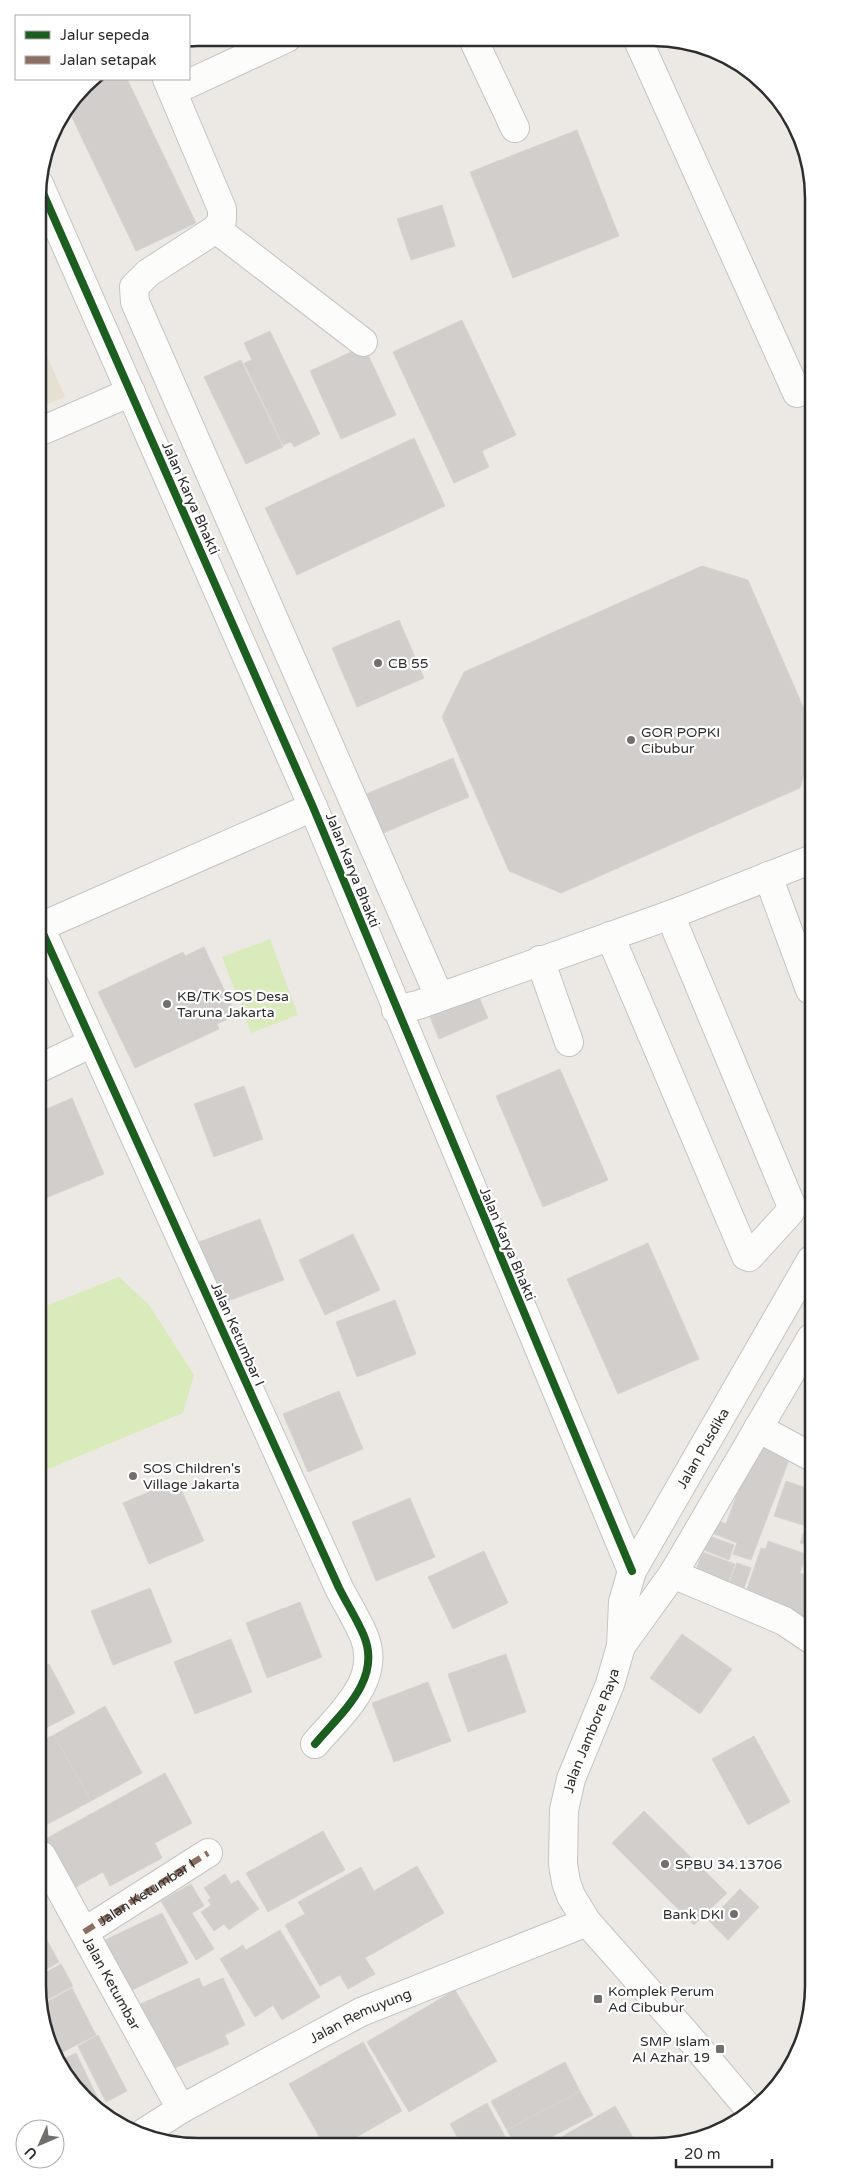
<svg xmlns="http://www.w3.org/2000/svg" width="851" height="2184" font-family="'Varela Round',sans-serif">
	<rect width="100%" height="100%" fill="#ece8e4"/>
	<polygon fill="#e6e0d3" points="38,336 65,397 38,408"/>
	<g fill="#d9eabb">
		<polygon points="270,939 298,1015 251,1033 222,957"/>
		<polygon points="119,1277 149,1305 194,1375 183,1413 41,1472 41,1308"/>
	</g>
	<g fill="#d1cecb" stroke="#d7d4d0">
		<polygon points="91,79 127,79 196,223 136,251 68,109"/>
		<polygon points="577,130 619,236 513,278 470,172"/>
		<polygon points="442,205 455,246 411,260 397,219"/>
		<polygon points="462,320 516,435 482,451 489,467 454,483 393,352"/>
		<polygon points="270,331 320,434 294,447 291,442 283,445 244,363 252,360 244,343"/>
		<polygon points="364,346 396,415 341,439 310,371"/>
		<polygon points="241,360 283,447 246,464 204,377"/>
		<polygon points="414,438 445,506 297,575 265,508"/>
		<polygon points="702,566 748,580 810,723 810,756 800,788 561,893 509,871 442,717 464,672"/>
		<polygon points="399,620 424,678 357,707 332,648"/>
		<polygon points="453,758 469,797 383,833 366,794"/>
		<polygon points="204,947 236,1015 217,1024 219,1029 135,1068 98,992 183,952 185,956"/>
		<polygon points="478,995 488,1018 439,1039 430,1017"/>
		<polygon points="560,1069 608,1180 543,1207 496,1096"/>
		<polygon points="244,1086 263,1139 214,1157 194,1104"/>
		<polygon points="72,1098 104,1174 41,1200 40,1112"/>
		<polygon points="260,1219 284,1280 223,1303 199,1242"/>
		<polygon points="353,1234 380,1290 325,1315 299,1260"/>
		<polygon points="648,1243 699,1359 618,1394 567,1279"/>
		<polygon points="395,1300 416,1354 357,1377 336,1322"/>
		<polygon points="339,1391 363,1449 308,1472 283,1414"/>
		<polygon points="756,1443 791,1455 751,1560 733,1554 737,1543 707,1531 712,1518 726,1524"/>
		<polygon points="177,1480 204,1541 149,1564 123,1503"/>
		<polygon points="786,1481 812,1490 812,1546 800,1543 806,1526 774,1516"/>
		<polygon points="410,1498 435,1557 376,1581 352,1522"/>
		<polygon points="704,1534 734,1545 729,1560 699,1548"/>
		<polygon points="768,1541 806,1554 800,1573 812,1577 812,1623 751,1603 745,1595 761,1548 766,1549"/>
		<polygon points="484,1551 508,1603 453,1629 428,1577"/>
		<polygon points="702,1552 735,1564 727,1586 695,1574"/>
		<polygon points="737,1563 751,1568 741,1597 726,1591"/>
		<polygon points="150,1588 172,1642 113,1665 91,1611"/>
		<polygon points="300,1602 322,1657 267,1678 246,1623"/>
		<polygon points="682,1634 732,1669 700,1714 650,1678"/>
		<polygon points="231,1639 252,1692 195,1714 174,1662"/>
		<polygon points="506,1654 526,1712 468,1732 448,1674"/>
		<polygon points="49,1664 75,1713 42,1730 42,1668"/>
		<polygon points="428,1682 451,1741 394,1762 372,1703"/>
		<polygon points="105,1706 142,1773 91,1801 54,1735"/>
		<polygon points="54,1735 91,1801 44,1826 42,1823 42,1741"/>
		<polygon points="754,1736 790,1802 748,1825 712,1759"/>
		<polygon points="165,1773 192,1823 155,1843 162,1858 110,1886 103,1872 67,1892 42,1848 42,1841"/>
		<polygon points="644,1811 727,1893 694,1925 612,1843"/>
		<polygon points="323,1831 345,1870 268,1912 246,1873"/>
		<polygon points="417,1866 444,1913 365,1958 375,1974 348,1989 340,1975 320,1986 285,1925 305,1914 298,1902 361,1867 374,1891"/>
		<polygon points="225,1874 231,1884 238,1880 259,1909 229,1930 224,1924 214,1931 201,1912 211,1905 208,1900 211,1898 204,1888"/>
		<polygon points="191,1884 204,1906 192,1913 214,1949 196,1960 161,1901"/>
		<polygon points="740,1889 759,1907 728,1940 709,1921"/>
		<polygon points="162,1913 188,1963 128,1992 103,1941"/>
		<polygon points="280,1930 320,1997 282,2020 273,2005 255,2017 220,1959 243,1945 246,1950"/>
		<polygon points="43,1933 59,1962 43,1971"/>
		<polygon points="61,1964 73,1986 43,2002 43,1974"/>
		<polygon points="199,1978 203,1987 223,1978 245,2025 225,2035 229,2044 166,2072 136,2006"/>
		<polygon points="72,1988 96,2035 55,2056 43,2027 43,2004"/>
		<polygon points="455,1990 497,2061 409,2112 367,2042"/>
		<polygon points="98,2035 127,2091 106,2102 78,2046"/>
		<polygon points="363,2042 402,2111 346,2143 323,2143 289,2084"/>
		<polygon points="76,2053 100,2103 93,2107 57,2062"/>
		<polygon points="565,2062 580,2091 507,2130 491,2101"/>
		<polygon points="580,2091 593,2115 542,2142 513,2142 507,2130"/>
		<polygon points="487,2103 508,2142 460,2142 450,2124"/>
		<polygon points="615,2106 635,2141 553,2142"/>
	</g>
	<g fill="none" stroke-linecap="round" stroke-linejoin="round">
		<g stroke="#c5c4c5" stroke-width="30">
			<g id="minor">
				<polyline points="473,39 515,128"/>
				<polyline points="638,40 797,393"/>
				<polyline points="167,79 222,209 222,221 216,229 148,273 134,287 135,302 439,996"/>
				<polyline points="173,91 287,38"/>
				<polyline points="39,184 313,807 632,1571"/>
				<polyline points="216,229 363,342"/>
				<polyline points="39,432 131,392"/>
				<path d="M313 807 40 927 339 1588C347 1604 357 1619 364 1636 382 1680 341 1713 315 1744"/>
				<polyline points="768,876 810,990"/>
				<polyline points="610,936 746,1256 749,1257 790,1212 792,1207 670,915"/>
				<polyline points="540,960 569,1042"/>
				<polyline points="396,1010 418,1005 670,915 810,860"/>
				<polyline points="40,1068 92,1043"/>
				<polyline points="758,1428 812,1457"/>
				<polyline points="673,1574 784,1621 812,1640"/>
				<path id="s1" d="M621 1646 623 1602 632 1571 811 1260"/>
				<path id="s2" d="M42 1856 181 2109"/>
				<polyline points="84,1932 208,1853"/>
				<path id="s3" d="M751 2111 687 2035 587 1922 571 1896 566 1882 563 1864 564 1810 571 1779 610 1684 621 1646 673 1574 811 1338"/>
				<path id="s4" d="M145 2132 181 2109 361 2012 587 1922"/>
			</g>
		</g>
		<use href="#minor" stroke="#fcfcfb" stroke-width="28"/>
		<path stroke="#8d6e63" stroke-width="6" stroke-dasharray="12 6" stroke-linecap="butt" id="s5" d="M84 1932 208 1853"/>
		<g stroke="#fff" stroke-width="11">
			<g id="cycleway">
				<polyline points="39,184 313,807 632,1571"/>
				<path d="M40 927 339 1588C347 1604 357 1619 364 1636 382 1680 341 1713 315 1744"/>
			</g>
		</g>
		<use href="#cycleway" stroke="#1b5e20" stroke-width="8"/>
	</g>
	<g fill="#706f6e" stroke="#fff" stroke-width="2">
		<circle cx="378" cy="663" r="5"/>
		<circle cx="631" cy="740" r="5"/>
		<circle cx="167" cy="1004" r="5"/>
		<circle cx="133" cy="1476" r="5"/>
		<circle cx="665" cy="1864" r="5"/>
		<circle cx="734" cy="1914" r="5"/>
		<rect x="593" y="1994" width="10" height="10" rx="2.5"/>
		<rect x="715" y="2044" width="10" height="10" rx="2.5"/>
	</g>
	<g text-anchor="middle" stroke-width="4.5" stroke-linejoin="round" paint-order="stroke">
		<g font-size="14" fill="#2e2e2e" stroke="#fff">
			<text transform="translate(191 498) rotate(66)" y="5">Jalan Karya Bhakti</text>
			<text transform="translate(353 870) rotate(68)" y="5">Jalan Karya Bhakti</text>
			<text transform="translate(508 1244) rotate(67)" y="5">Jalan Karya Bhakti</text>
			<text transform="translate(238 1334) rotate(66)" y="5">Jalan Ketumbar I</text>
			<text dy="5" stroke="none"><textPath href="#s1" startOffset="218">Jalan Pusdika</textPath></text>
			<text dy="5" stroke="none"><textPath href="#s3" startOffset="452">Jalan Jambore Raya</textPath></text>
			<text dy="5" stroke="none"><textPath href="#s5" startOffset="74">Jalan Ketumbar I</textPath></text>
			<text dy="5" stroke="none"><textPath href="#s2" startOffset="145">Jalan Ketumbar</textPath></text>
			<text dy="5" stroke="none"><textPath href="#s4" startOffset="245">Jalan Remuyung</textPath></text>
		</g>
		<g font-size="14" fill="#2e2e2e" stroke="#fff" text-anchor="start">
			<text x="388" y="668">CB 55</text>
			<text x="641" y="737">GOR POPKI<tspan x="641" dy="16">Cibubur</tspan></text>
			<text x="177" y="1001">KB/TK SOS Desa<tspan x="177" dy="16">Taruna Jakarta</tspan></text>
			<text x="143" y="1473">SOS Children's<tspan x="143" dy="16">Village Jakarta</tspan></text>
			<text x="675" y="1869">SPBU 34.13706</text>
			<text x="724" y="1919" text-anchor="end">Bank DKI</text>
			<text x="608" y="1996">Komplek Perum<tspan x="608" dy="16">Ad Cibubur</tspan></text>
			<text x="710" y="2046" text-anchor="end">SMP Islam<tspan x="710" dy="16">Al Azhar 19</tspan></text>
		</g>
	</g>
	<path d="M0 0H851V2184H0ZM198 46H653A152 152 0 0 1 805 198V1986A152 152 0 0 1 653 2138H198A152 152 0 0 1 46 1986V198A152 152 0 0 1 198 46Z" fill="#fff" fill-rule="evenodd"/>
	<path fill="none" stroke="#2e2e2e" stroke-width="2.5" d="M198 46H653A152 152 0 0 1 805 198V1986A152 152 0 0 1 653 2138H198A152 152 0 0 1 46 1986V198A152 152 0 0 1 198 46Z"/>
	<rect x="15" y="15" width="175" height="65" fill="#ffffff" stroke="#ababab"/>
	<rect x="25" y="31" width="25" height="8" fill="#1b5e20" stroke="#ababab"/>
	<text x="60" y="40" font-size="15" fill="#2e2e2e">Jalur sepeda</text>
	<rect x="25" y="56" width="25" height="8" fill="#8d6e63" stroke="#ababab"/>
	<text x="60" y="65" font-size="15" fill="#2e2e2e">Jalan setapak</text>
	<g transform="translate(40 2144) rotate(225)"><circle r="24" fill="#ffffff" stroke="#ababab"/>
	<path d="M0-4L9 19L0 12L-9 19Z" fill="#706f6e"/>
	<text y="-8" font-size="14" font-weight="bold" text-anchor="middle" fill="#2e2e2e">U</text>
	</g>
	<path d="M676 2159v8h96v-8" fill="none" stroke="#2e2e2e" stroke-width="2.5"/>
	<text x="684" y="2159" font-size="15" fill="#2e2e2e" stroke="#ffffff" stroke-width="4" paint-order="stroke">20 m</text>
</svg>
